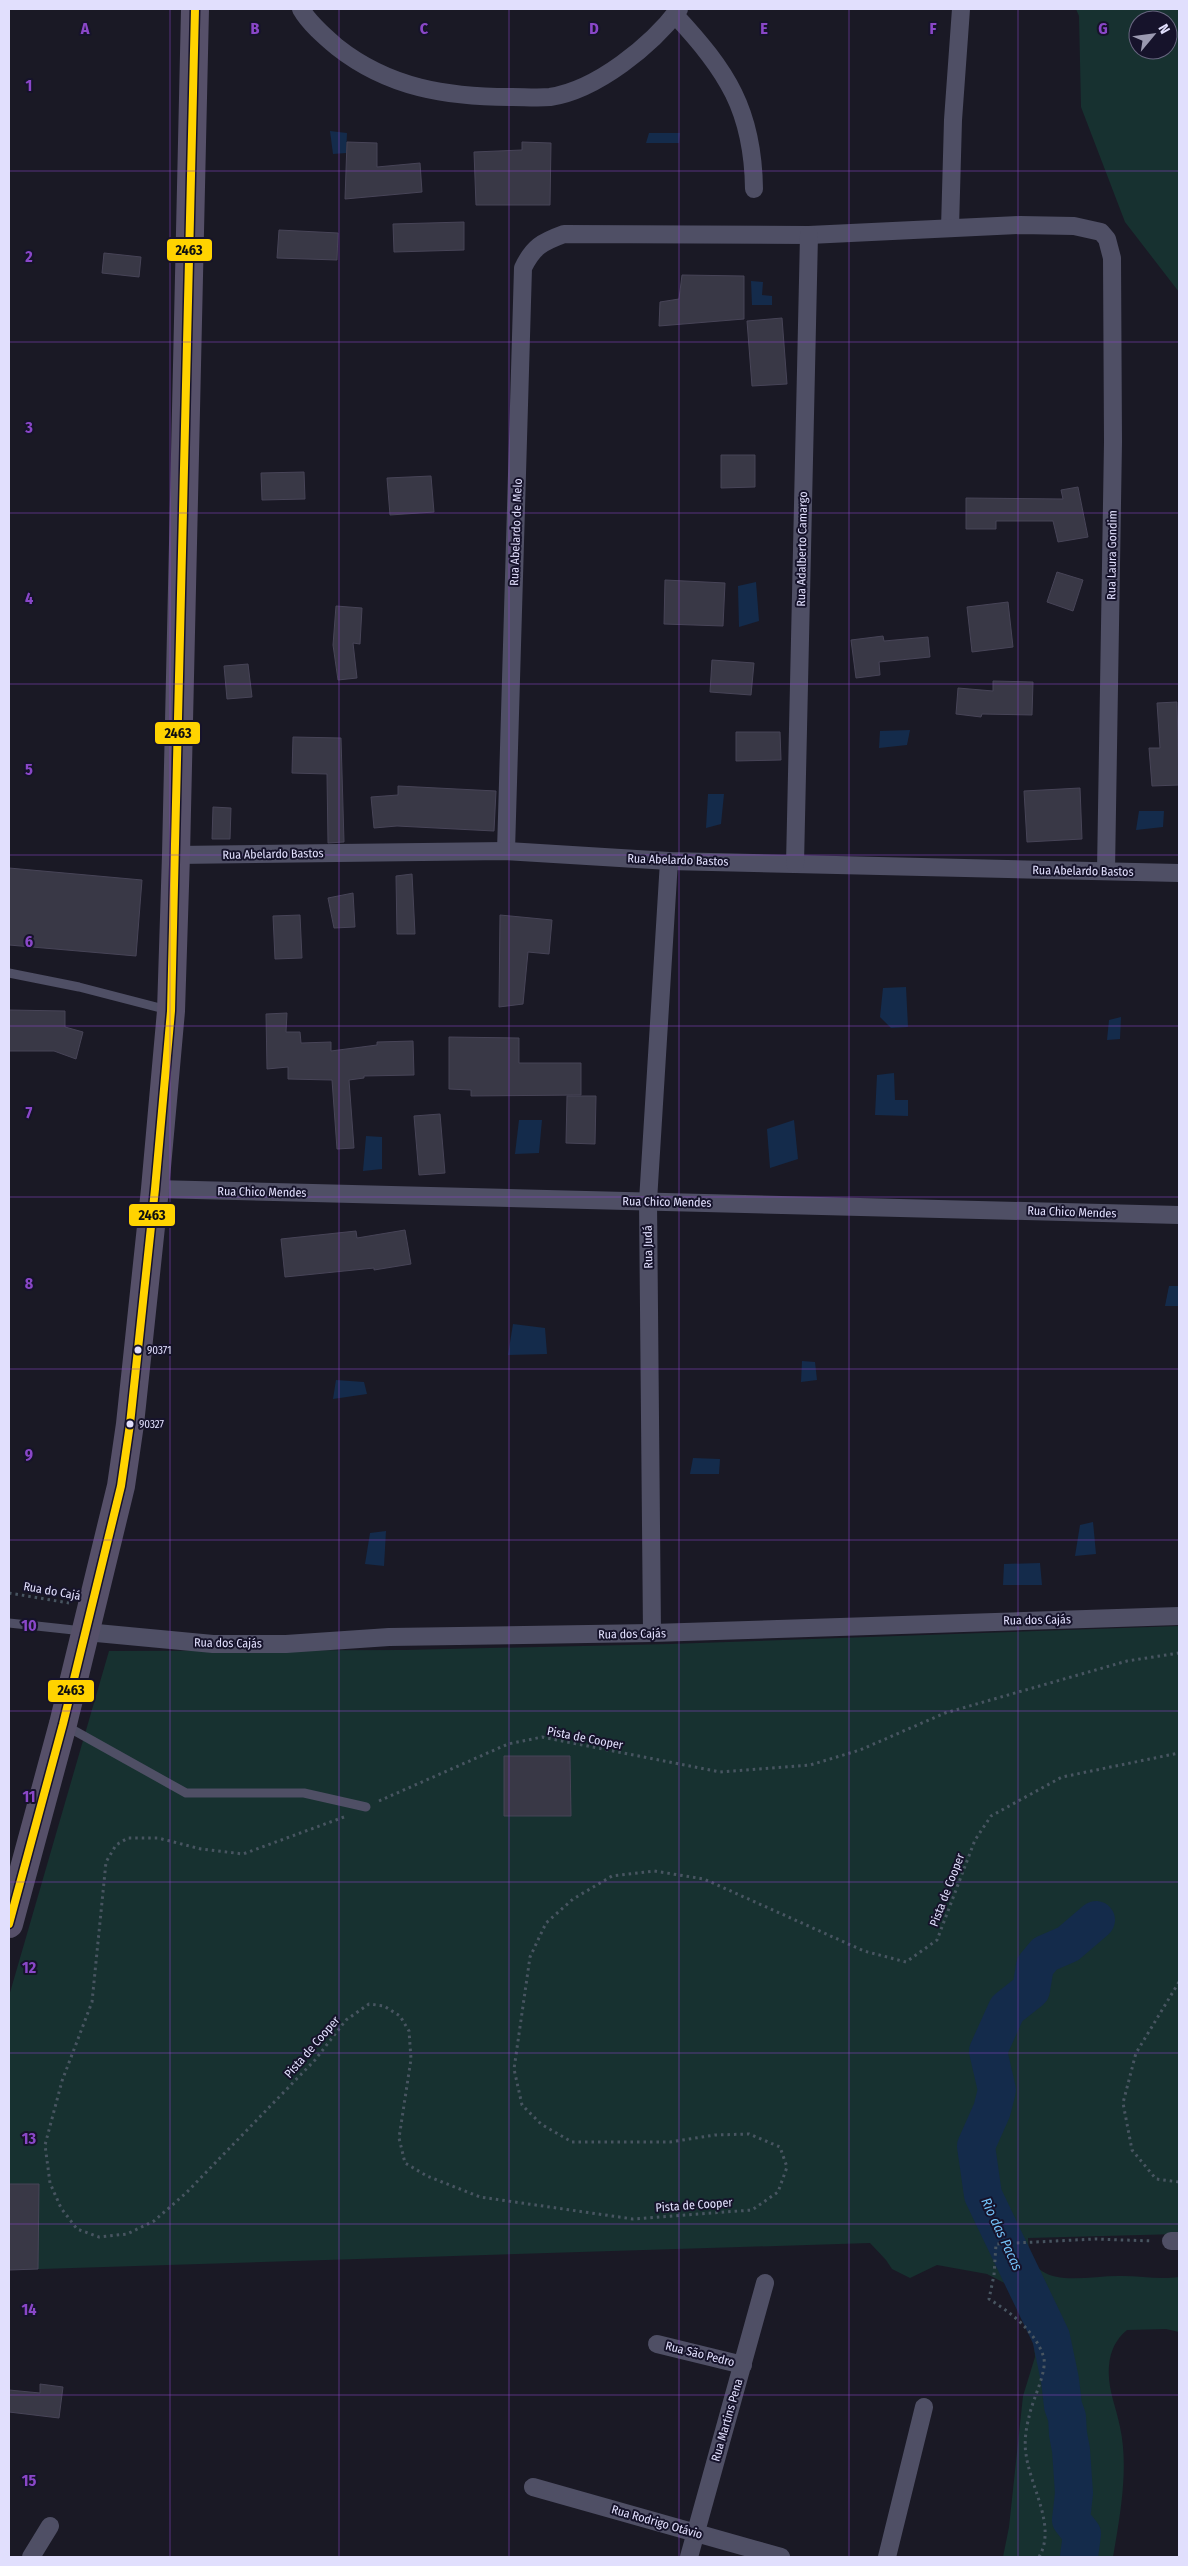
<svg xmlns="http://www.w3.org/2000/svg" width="1188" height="2566" font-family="'Fira Sans Condensed',sans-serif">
	<rect width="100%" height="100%" fill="#1a1925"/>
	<g fill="#173130" fill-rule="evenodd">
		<path d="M1076 9H1179V292L1125 222 1081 107 1079 16ZM1138 20H1168V50H1138Z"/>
		<path d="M1179 1626V2234L1028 2238C1029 2294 1084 2275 1122 2276 1142 2276 1159 2280 1179 2277V2332L1166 2329 1127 2330C1116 2339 1110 2351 1109 2366 1107 2388 1116 2406 1120 2427 1129 2468 1120 2516 1113 2557H1003L1009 2527 1023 2396 1035 2357 1033 2332 1023 2304 1012 2287 987 2274 937 2265 910 2278 892 2269 886 2260 870 2243 9 2270V1996L109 1651 405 1650 670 1644Z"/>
	</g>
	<g fill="#142b4b">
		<polygon points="330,131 347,133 346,153 333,154"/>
		<polygon points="649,133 680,133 679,143 646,143"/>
		<polygon points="751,281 763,282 762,295 772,296 772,305 752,305"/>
		<polygon points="756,582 759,621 739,627 738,586"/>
		<polygon points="910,730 907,745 879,748 880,731"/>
		<polygon points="708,794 724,794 721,824 706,828"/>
		<polygon points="1139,811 1164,811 1163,827 1136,830"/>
		<polygon points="906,987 908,1027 891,1028 880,1017 883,988"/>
		<polygon points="1121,1017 1120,1039 1107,1040 1109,1020"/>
		<polygon points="894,1073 895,1100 908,1100 908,1116 875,1115 877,1075"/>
		<polygon points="519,1120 542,1120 539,1153 515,1154"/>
		<polygon points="794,1120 798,1159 770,1168 767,1129"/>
		<polygon points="366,1136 382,1137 382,1169 363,1171"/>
		<polygon points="1169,1286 1179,1286 1179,1306 1165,1306"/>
		<polygon points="513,1324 545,1328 547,1354 508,1355"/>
		<polygon points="802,1361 815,1362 817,1380 801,1382"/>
		<polygon points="336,1380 364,1382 367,1394 333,1399"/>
		<polygon points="693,1458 720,1459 719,1474 690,1474"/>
		<polygon points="1093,1522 1096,1554 1075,1556 1080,1525"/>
		<polygon points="386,1531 384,1566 365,1564 370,1533"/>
		<polygon points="1040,1563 1042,1585 1003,1585 1004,1564"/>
	</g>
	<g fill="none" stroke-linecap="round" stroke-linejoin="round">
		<polyline stroke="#142b4b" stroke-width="38" points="1079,2557 1082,2534 1071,2520 1074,2493 1071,2450 1068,2434 1067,2417 1063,2406 1060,2380 1051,2337 983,2195 976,2146 992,2110 997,2090 988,2051 1007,2009 1031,1990 1035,1966 1045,1954 1068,1944 1096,1920"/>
	</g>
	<g fill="#393846" stroke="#474457">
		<polygon points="347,142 377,143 377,167 420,163 422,192 345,199"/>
		<polygon points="522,142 551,143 550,205 476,205 474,152 522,150"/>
		<polygon points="464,222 464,250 394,252 393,224"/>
		<polygon points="279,230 338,233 337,260 277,258"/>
		<polygon points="104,253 141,257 139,277 102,273"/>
		<polygon points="682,275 744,276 744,319 659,326 660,302 679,299"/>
		<polygon points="782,318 787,384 752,386 747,321"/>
		<polygon points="721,455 755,455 755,487 721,488"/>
		<polygon points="304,472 305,499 262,500 261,473"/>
		<polygon points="431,476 434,512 390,515 387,478"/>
		<polygon points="1078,487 1088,537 1058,542 1053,521 996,521 996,529 966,529 966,498 1063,499 1061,490"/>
		<polygon points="1057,572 1083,580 1073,611 1047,602"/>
		<polygon points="665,580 725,583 723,626 664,624"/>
		<polygon points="1008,602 1013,647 972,652 967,607"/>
		<polygon points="336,606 362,608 360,644 353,643 357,678 338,680 333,645"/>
		<polygon points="883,636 884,641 928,637 930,657 879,662 880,675 856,678 851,640"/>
		<polygon points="712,660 754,663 751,695 710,692"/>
		<polygon points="248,664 252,697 227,699 224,666"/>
		<polygon points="993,681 1033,682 1032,715 982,714 981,717 956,714 958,688 993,691"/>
		<polygon points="1177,702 1179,785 1152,786 1149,748 1160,748 1157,703"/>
		<polygon points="736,732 780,732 781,760 736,761"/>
		<polygon points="293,737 341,738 344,842 328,843 327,774 292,773"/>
		<polygon points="398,786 496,791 494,831 397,826 374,828 371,797 398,795"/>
		<polygon points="1080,788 1082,839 1027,842 1024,791"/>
		<polygon points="213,807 231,808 230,839 212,839"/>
		<polygon points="9,868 142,880 136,956 9,945"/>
		<polygon points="412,874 415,934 397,934 396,876"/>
		<polygon points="353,893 355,927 334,928 328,898"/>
		<polygon points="300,915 302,958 275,959 273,916"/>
		<polygon points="500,915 552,920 549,954 528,952 523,1004 499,1007"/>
		<polygon points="9,1010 65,1011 65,1027 83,1032 76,1059 54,1051 9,1051"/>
		<polygon points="287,1013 286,1032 300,1032 301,1043 331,1042 331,1051 377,1045 377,1042 413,1041 414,1075 364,1076 364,1078 349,1080 354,1148 337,1149 332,1080 288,1079 288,1067 267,1069 266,1014"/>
		<polygon points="449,1037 519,1038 519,1063 581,1063 581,1095 471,1096 471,1090 449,1089"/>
		<polygon points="567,1096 596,1096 595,1144 566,1143"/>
		<polygon points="440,1114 445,1173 419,1175 414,1116"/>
		<polygon points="405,1230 411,1264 374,1270 374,1268 285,1277 281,1239 356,1231 357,1238"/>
		<polygon points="504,1756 570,1756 571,1816 504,1816"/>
		<polygon points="9,2184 39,2184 38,2269 9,2270"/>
		<polygon points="40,2384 63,2387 59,2418 9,2412 9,2390 40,2393"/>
	</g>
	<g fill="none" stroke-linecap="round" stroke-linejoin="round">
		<g stroke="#485561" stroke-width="3" stroke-dasharray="2.5 4" stroke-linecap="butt">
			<polyline points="9,1593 69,1603"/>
			<polyline points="379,1801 508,1744 542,1737 720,1772 810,1765 860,1750 945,1713 1127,1661 1179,1653"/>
			<polyline points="344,1817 243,1854 201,1849 158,1838 128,1838 116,1845 106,1862 92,2002 62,2081 45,2145 50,2183 61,2208 77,2229 99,2237 127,2234 154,2221 186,2193 315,2060 346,2020 369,2004 384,2006 400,2016 409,2031 411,2059 399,2138 405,2163 427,2176 480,2197 633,2219 752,2210 778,2192 787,2167 780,2147 749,2134 715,2135 670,2142 572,2142 541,2124 522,2105 514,2069 530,1957 546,1923 573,1899 612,1876 654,1871 704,1879 864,1951 906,1962 937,1940 975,1840 991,1816 1062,1777 1179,1753"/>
			<polyline points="1179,1982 1136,2053 1123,2103 1132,2150 1156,2179 1179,2182"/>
			<path d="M1039 2557C1057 2526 1030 2487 1026 2454 1024 2443 1026 2428 1029 2417 1032 2400 1049 2369 1043 2355 1034 2330 1010 2312 989 2299L994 2275 996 2244 1095 2239 1153 2241"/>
		</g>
		<g stroke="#4f4f65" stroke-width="9">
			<polyline points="9,973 79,987 168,1010"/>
			<polyline points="9,1623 83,1631"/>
			<polyline points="66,1726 186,1793 304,1793 366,1807"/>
		</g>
		<g stroke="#4f4f65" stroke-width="18">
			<path d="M301 9C309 23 324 36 337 47 389 88 447 97 512 97 524 97 538 98 550 97 597 90 652 45 679 9"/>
			<path d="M675 15C727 71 753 110 754 189"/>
			<polyline points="950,228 953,120 961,9"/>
			<path d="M506 851 523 268C533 247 542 242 564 234L809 235 1020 225 1074 226 1101 232 1107 239 1112 258 1113 442 1106 871"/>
			<polyline points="176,855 506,851 669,861 1179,873"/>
			<polyline points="795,864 809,235"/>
			<polyline points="155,1189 1179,1215"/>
			<polyline points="86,1632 213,1644 286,1644 389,1637 652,1633 1179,1616"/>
			<polyline points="652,1633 648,1201 669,861"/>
			<polyline points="1171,2241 1179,2241"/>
			<polyline points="657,2344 743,2365"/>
			<polyline points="533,2487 781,2557"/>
			<polyline points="31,2557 50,2526"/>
			<polyline points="689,2557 765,2283"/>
			<polyline points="887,2557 924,2407"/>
		</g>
		<polyline stroke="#565069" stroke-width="28" points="9,1924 63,1724 121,1486 130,1424 155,1189 171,1011 176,855 195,9"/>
		<g stroke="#16132b" stroke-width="11">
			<polyline id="bus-1" points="9,1924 63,1724 121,1486 130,1424 155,1189 171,1011 195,9"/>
		</g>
		<use href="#bus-1" stroke="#ffd300" stroke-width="8"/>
	</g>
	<path fill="none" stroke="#8a47c8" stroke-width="1" stroke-opacity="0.55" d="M170 9V2557M339 9V2557M509 9V2557M679 9V2557M849 9V2557M1018 9V2557M9 171H1179M9 342H1179M9 513H1179M9 684H1179M9 855H1179M9 1026H1179M9 1197H1179M9 1369H1179M9 1540H1179M9 1711H1179M9 1882H1179M9 2053H1179M9 2224H1179M9 2395H1179"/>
	<g fill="#e1dffd" stroke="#16132b" stroke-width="2">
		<circle cx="138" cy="1350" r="4.5"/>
		<circle cx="130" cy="1424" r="4.5"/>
	</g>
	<g text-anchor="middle" stroke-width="4" stroke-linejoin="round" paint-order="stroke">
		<g font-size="11" fill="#e1dffd" stroke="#16132b" text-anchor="start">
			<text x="147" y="1354">90371</text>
			<text x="139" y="1428">90327</text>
		</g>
		<g font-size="12" fill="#e1dffd" stroke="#16132b">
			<text transform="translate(516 532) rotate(-88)" y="4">Rua Abelardo de Melo</text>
			<text transform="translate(802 549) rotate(-89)" y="4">Rua Adalberto Camargo</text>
			<text transform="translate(1112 555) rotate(-89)" y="4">Rua Laura Gondim</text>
			<text transform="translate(273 854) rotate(-1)" y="4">Rua Abelardo Bastos</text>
			<text transform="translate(678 860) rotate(2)" y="4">Rua Abelardo Bastos</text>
			<text transform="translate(1083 871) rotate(1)" y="4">Rua Abelardo Bastos</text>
			<text transform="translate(262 1192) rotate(1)" y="4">Rua Chico Mendes</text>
			<text transform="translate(667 1202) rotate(1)" y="4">Rua Chico Mendes</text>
			<text transform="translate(1072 1212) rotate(2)" y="4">Rua Chico Mendes</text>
			<text transform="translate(648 1247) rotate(-91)" y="4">Rua Judá</text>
			<text transform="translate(52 1591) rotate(10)" y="4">Rua do Cajá</text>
			<text transform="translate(1037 1620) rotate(-1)" y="4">Rua dos Cajás</text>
			<text transform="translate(632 1634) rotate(-1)" y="4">Rua dos Cajás</text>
			<text transform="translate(228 1643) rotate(1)" y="4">Rua dos Cajás</text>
			<text transform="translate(585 1738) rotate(11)" y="4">Pista de Cooper</text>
			<text transform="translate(947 1890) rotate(-69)" y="4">Pista de Cooper</text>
			<text transform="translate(312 2047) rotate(-49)" y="4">Pista de Cooper</text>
			<text transform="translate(694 2205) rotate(-4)" y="4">Pista de Cooper</text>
			<text transform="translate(700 2354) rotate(14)" y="4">Rua São Pedro</text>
			<text transform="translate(727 2420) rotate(-74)" y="4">Rua Martins Pena</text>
			<text transform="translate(657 2522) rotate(16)" y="4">Rua Rodrigo Otávio</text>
		</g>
		<g font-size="14" font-style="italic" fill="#73c1f7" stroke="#16132b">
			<text transform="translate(1002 2234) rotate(65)" y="5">Rio das Pacas</text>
		</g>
	</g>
	<g font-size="16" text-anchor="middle" font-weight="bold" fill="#8a47c8" stroke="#16132b" stroke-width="4" stroke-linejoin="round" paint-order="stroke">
		<text x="85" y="34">A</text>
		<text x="255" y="34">B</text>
		<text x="424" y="34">C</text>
		<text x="594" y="34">D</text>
		<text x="764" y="34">E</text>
		<text x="933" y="34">F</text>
		<text x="1103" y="34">G</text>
		<text x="29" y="91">1</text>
		<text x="29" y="262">2</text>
		<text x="29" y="433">3</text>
		<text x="29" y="604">4</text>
		<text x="29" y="775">5</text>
		<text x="29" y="947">6</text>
		<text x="29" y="1118">7</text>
		<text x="29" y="1289">8</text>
		<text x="29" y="1460">9</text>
		<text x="29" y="1631">10</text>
		<text x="29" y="1802">11</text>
		<text x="29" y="1973">12</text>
		<text x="29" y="2144">13</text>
		<text x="29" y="2315">14</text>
		<text x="29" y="2486">15</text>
	</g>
	<g stroke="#16132b" stroke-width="2">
		<rect x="166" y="238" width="47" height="24" rx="5" fill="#ffd300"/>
		<rect x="154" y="721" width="47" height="24" rx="5" fill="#ffd300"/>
		<rect x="128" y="1203" width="48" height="24" rx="5" fill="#ffd300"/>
		<rect x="47" y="1679" width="48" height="24" rx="5" fill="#ffd300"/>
	</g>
	<g font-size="14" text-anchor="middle" font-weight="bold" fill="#111">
		<text x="189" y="255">2463</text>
		<text x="178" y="738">2463</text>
		<text x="152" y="1220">2463</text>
		<text x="71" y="1695">2463</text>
	</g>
	<rect width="1188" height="2566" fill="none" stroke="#e1dffd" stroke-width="20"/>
	<g transform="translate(1153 35) rotate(61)"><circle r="24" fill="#16132b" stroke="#67657f"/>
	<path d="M0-4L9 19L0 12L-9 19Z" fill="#9b9ab1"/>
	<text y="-8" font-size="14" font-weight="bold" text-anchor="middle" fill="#e1dffd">N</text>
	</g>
</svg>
